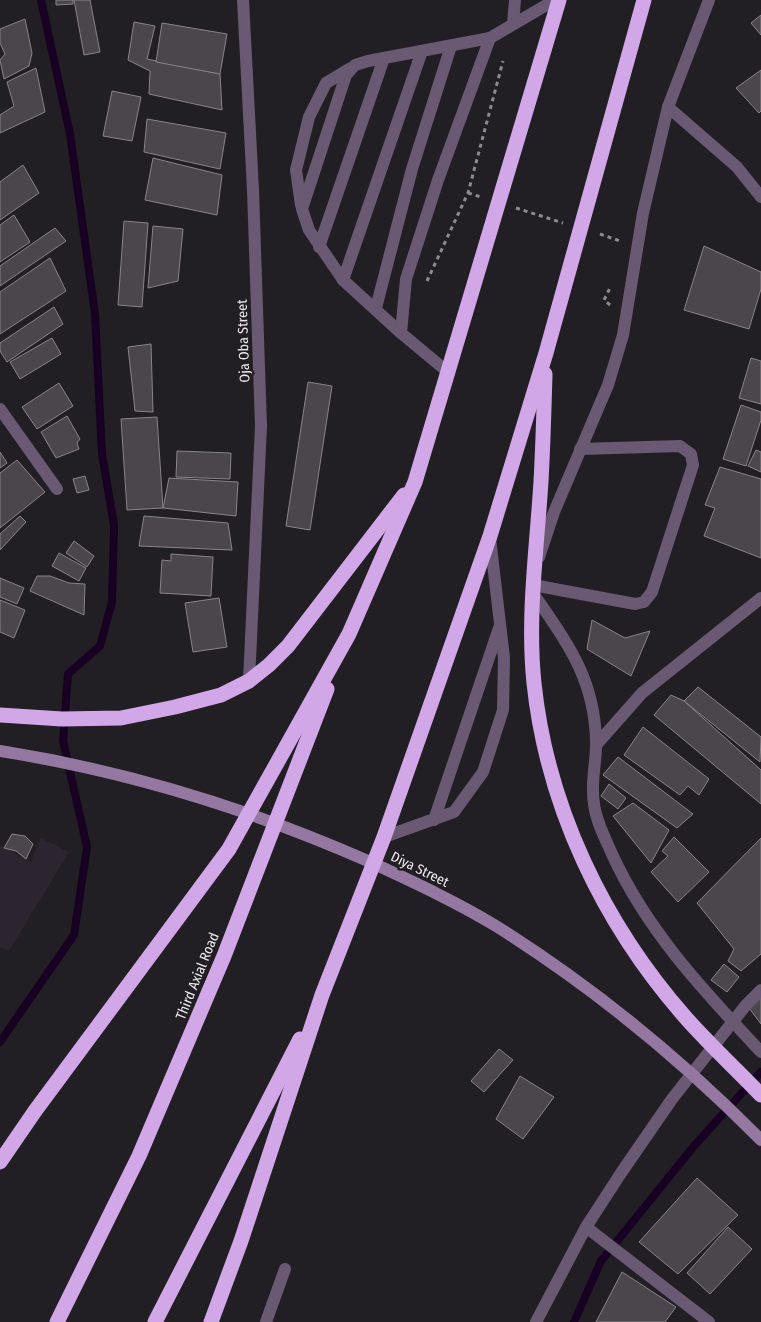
<svg xmlns="http://www.w3.org/2000/svg" width="761" height="1322" font-family="'Fira Sans Condensed',sans-serif">
	<rect width="100%" height="100%" fill="#221f24"/>
	<polygon fill="#2c2530" points="41,838 69,852 9,951 0,947 0,845 31,862"/>
	<g fill="none" stroke-linecap="round" stroke-linejoin="round">
		<g stroke="#180023" stroke-width="8">
			<polyline points="0,1042 74,935 87,847 63,741 68,674 100,646 112,602 114,525 102,454 95,314 70,134 41,0"/>
			<polyline points="574,1322 601,1261 694,1146 761,1072"/>
		</g>
	</g>
	<g fill="#4a464c" stroke="#88848a">
		<polygon points="56,0 73,0 73,4 56,5"/>
		<polygon points="74,0 90,0 100,52 84,55"/>
		<polygon points="761,15 761,35 751,23"/>
		<polygon points="25,19 32,53 29,66 4,79 0,60 5,54 0,43 0,29"/>
		<polygon points="134,22 155,26 147,59 220,74 222,110 149,94 150,71 128,60"/>
		<polygon points="162,23 227,34 220,74 156,62"/>
		<polygon points="36,68 45,112 0,133 0,115 14,106 7,82"/>
		<polygon points="761,70 761,111 759,113 736,88"/>
		<polygon points="112,91 141,97 132,141 103,136"/>
		<polygon points="147,119 226,133 220,169 144,152"/>
		<polygon points="153,158 222,175 217,215 145,200"/>
		<polygon points="23,165 39,193 0,220 0,182"/>
		<polygon points="14,215 30,242 0,262 0,225"/>
		<polygon points="124,221 148,223 142,307 118,305"/>
		<polygon points="153,226 183,229 178,281 148,288"/>
		<polygon points="55,228 66,241 0,286 0,266"/>
		<polygon points="704,246 761,272 761,289 749,329 684,310"/>
		<polygon points="50,258 66,291 0,334 0,292"/>
		<polygon points="54,307 63,324 7,362 0,351 0,343"/>
		<polygon points="52,338 61,354 20,379 10,362"/>
		<polygon points="151,344 153,412 135,411 128,347"/>
		<polygon points="751,358 761,361 761,404 739,398"/>
		<polygon points="308,382 332,386 310,530 286,526"/>
		<polygon points="59,383 73,406 37,429 22,407"/>
		<polygon points="741,405 761,412 761,420 746,466 723,459"/>
		<polygon points="67,416 80,439 77,443 79,449 56,458 41,432"/>
		<polygon points="157,417 163,508 127,510 121,419"/>
		<polygon points="756,450 761,452 761,472 748,466"/>
		<polygon points="177,451 231,453 230,479 176,477"/>
		<polygon points="0,452 7,463 0,468"/>
		<polygon points="17,460 45,492 0,528 0,473"/>
		<polygon points="720,467 761,479 761,558 704,536 715,508 705,505"/>
		<polygon points="85,476 89,490 77,493 73,479"/>
		<polygon points="169,478 238,482 236,516 163,508"/>
		<polygon points="20,516 26,522 0,550 0,534"/>
		<polygon points="144,516 228,523 232,550 139,546"/>
		<polygon points="74,541 94,556 87,567 66,553"/>
		<polygon points="59,553 86,568 79,581 52,566"/>
		<polygon points="171,554 213,557 211,596 160,593 162,560 171,561"/>
		<polygon points="37,576 50,576 69,583 85,584 84,615 30,591"/>
		<polygon points="0,578 24,588 17,604 0,597"/>
		<polygon points="219,598 227,647 193,652 185,603"/>
		<polygon points="0,600 25,610 14,638 0,632"/>
		<polygon points="592,620 625,638 650,631 631,676 587,649"/>
		<polygon points="698,687 761,737 760,762 684,701"/>
		<polygon points="671,695 684,701 761,770 761,804 654,715"/>
		<polygon points="643,727 709,779 699,795 688,786 680,795 624,755"/>
		<polygon points="618,757 693,814 677,828 603,775"/>
		<polygon points="609,784 626,798 618,809 601,796"/>
		<polygon points="633,803 669,830 651,863 613,816"/>
		<polygon points="12,834 25,836 33,844 26,859 16,851 4,848"/>
		<polygon points="674,837 709,872 678,902 651,872 668,856 662,851"/>
		<polygon points="761,838 761,954 741,971 728,961 734,949 697,903"/>
		<polygon points="724,964 739,977 727,992 711,980"/>
		<polygon points="761,998 761,1024 749,1008"/>
		<polygon points="499,1049 513,1060 484,1092 471,1081"/>
		<polygon points="520,1076 554,1097 523,1139 496,1119"/>
		<polygon points="697,1178 738,1215 678,1274 639,1242"/>
		<polygon points="728,1227 752,1249 710,1294 687,1273"/>
		<polygon points="622,1272 676,1307 665,1322 596,1322"/>
	</g>
	<g fill="none" stroke-linecap="round" stroke-linejoin="round">
		<g stroke="#8e8b8f" stroke-width="3" stroke-dasharray="4 4" stroke-linecap="butt">
			<polyline points="468,193 481,197"/>
			<polyline points="516,208 563,223"/>
			<polyline points="600,234 620,241"/>
			<polyline points="427,281 468,193 503,61"/>
			<polyline points="610,305 604,300 611,286"/>
		</g>
		<g stroke="#6a5973" stroke-width="12">
			<polyline points="513,24 515,0"/>
			<polyline points="301,205 296,170 309,117 326,83 351,68"/>
			<polyline points="319,247 384,58"/>
			<polyline points="343,280 422,51"/>
			<polyline points="376,308 412,169 451,46"/>
			<polyline points="401,333 343,280 309,230 302,209 346,75 355,65 368,61 490,38 555,0"/>
			<polyline points="449,373 401,333 406,279 438,180 490,38"/>
			<polyline points="533,585 635,604 644,602 652,592 693,465 691,454 680,446 580,449"/>
			<polyline points="434,820 499,628"/>
			<polyline points="384,837 454,812 483,772 503,710 504,658 490,538"/>
		</g>
		<g stroke="#6a5973" stroke-width="12">
			<polyline points="243,0 253,190 261,426 249,681"/>
			<polyline points="668,107 737,167 761,197"/>
			<polyline points="0,409 57,489"/>
			<polyline points="539,557 554,512 608,385 623,335 643,213 668,107 709,0"/>
			<path d="M533 593C567 643 594 677 596 740 597 761 590 782 594 804 596 821 605 838 612 854 647 931 704 991 761 1052"/>
			<polyline points="597,744 642,693 761,598"/>
			<polyline points="586,1227 709,1322"/>
			<polyline points="266,1322 285,1269"/>
			<polyline points="536,1322 586,1227 621,1173 672,1099 746,1005 761,990"/>
		</g>
		<path stroke="#9478a2" stroke-width="12" d="M0 751C127 771 250 809 368 861 411 881 455 901 496 926 593 987 681 1059 761 1140"/>
		<g stroke="#d2a7e8" stroke-width="15">
			<path d="M545 374C544 410 543 446 541 481 537 548 527 616 534 683 547 807 604 925 686 1018 710 1045 736 1069 761 1095"/>
			<polyline points="0,715 62,719 121,718 175,707 221,695 249,681 269,665 288,646 404,495"/>
			<polyline points="0,1162 35,1111 229,849 349,634 415,482 559,0"/>
			<polyline points="57,1322 139,1156 224,956 327,689"/>
			<polyline points="155,1322 300,1039"/>
			<polyline points="211,1322 241,1241 322,995 384,837 490,536 546,353 644,0"/>
		</g>
	</g>
	<g text-anchor="middle" stroke-width="5" stroke-linejoin="round" paint-order="stroke">
		<g font-size="14" fill="#edeaee" stroke="#221f24">
			<text transform="translate(243 341) rotate(-92)" y="5">Oja Oba Street</text>
			<text transform="translate(420 869) rotate(26)" y="5">Diya Street</text>
			<text transform="translate(197 976) rotate(-68)" y="5">Third Axial Road</text>
		</g>
	</g>
</svg>
